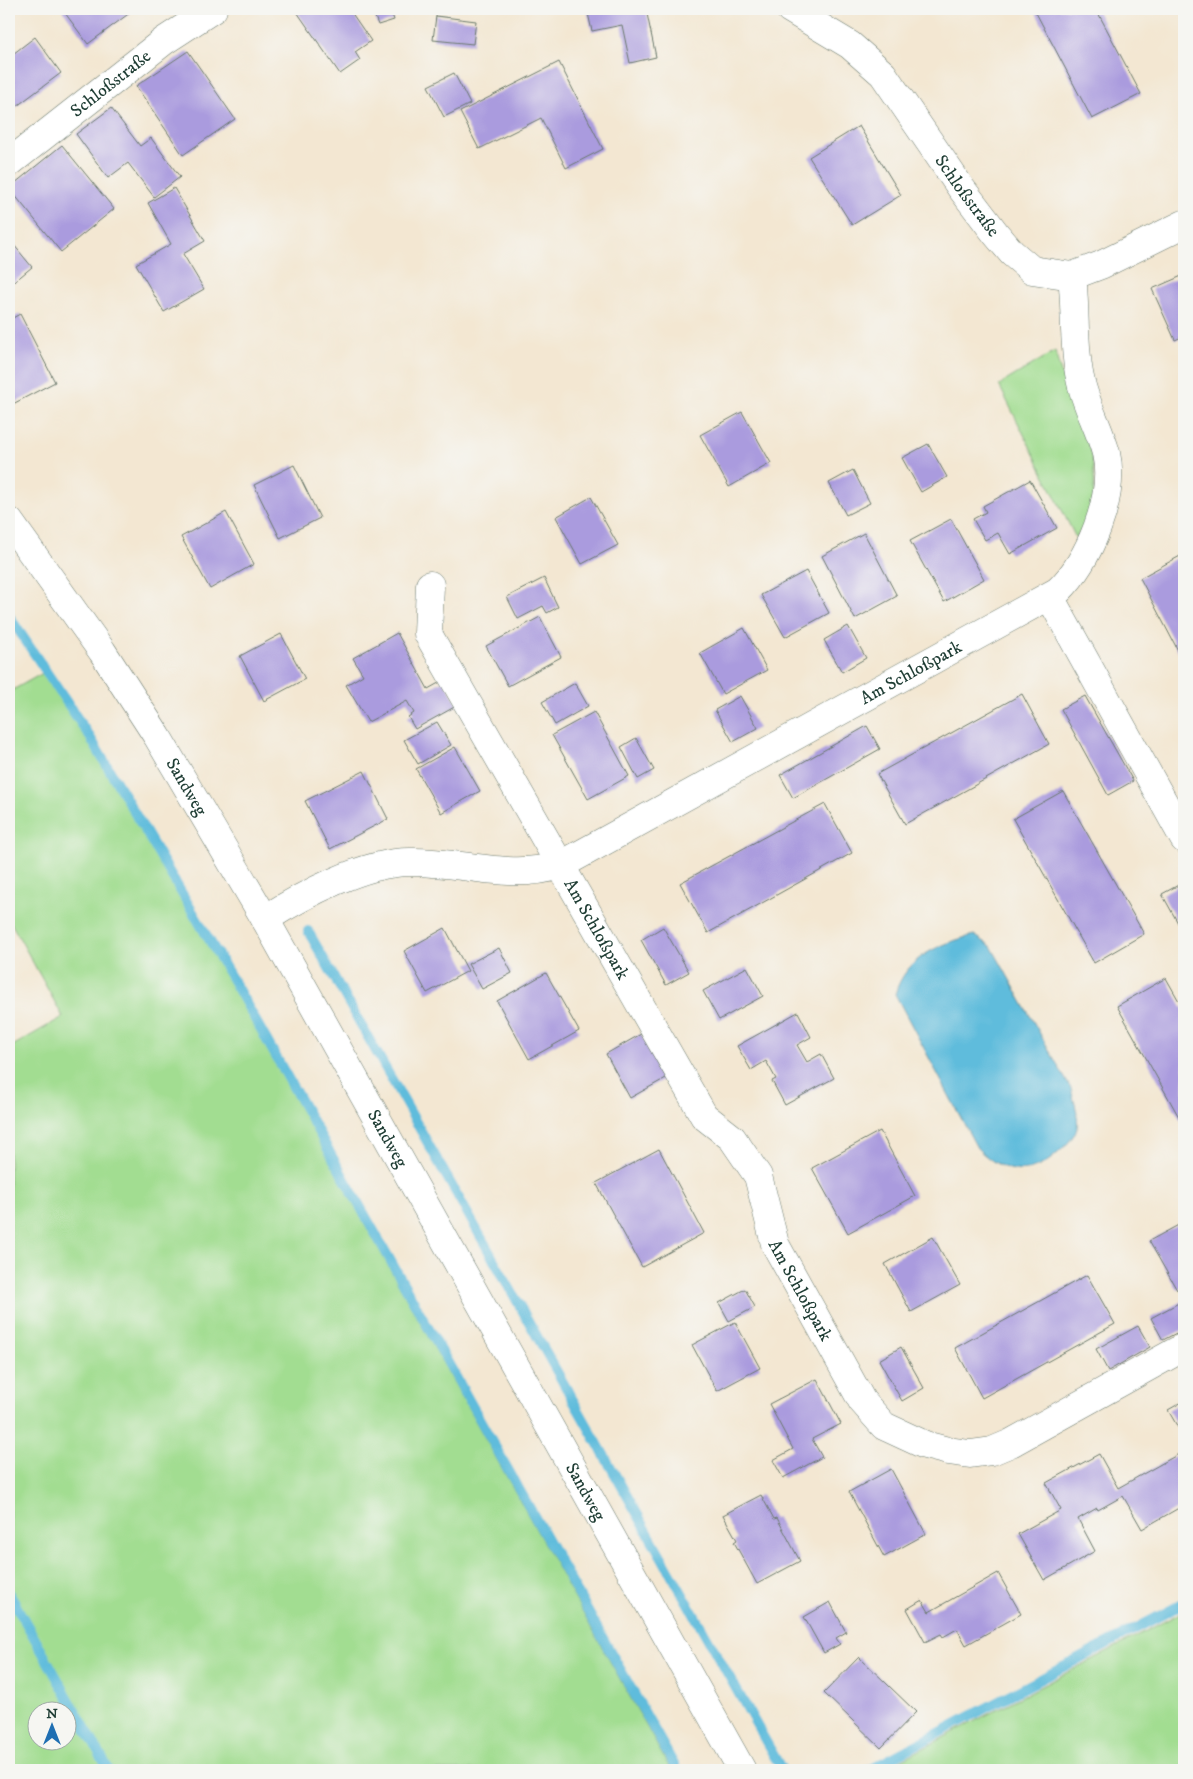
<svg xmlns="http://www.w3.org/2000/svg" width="1193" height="1779" font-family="'IM FELL DW Pica',serif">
	<rect width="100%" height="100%" fill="#f6f6f2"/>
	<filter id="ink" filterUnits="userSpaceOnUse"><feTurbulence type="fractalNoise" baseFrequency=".02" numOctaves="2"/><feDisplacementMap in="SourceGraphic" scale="10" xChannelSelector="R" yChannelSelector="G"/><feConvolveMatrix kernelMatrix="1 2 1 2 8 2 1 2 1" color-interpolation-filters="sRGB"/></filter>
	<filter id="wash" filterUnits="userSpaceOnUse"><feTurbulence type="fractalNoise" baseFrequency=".0096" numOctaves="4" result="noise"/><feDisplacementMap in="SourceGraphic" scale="20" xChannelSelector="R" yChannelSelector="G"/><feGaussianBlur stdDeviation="1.12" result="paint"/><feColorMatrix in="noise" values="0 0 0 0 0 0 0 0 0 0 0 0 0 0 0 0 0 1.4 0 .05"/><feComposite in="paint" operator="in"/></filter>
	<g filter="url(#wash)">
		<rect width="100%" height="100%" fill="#f3e7d2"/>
		<g fill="#a2dd91" stroke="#608d62" fill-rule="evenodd">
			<path d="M1055 351C1069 411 1107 450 1090 515 1088 523 1080 531 1076 538L999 385Z"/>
			<polygon points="43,673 86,737 230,983 671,1770 113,1770 9,1587 9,1048 63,1017 9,919 9,692"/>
			<path d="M9 1599 106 1770H9ZM38 1712H68V1742H38Z"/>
			<polygon points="1184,1611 1184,1770 882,1770"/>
		</g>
		<path fill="#5ebcdc" stroke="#3e7c88" d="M974 935 991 946 1071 1089C1074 1101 1079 1115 1077 1128 1075 1135 1067 1145 1061 1150 1032 1179 1005 1176 977 1148L895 994C906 957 939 944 974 935Z"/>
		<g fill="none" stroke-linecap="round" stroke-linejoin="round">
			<g stroke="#5ebcdc" stroke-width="10">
				<polyline points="9,616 90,737 234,982 677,1770"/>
				<polyline points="308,931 782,1770"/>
				<polyline points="9,1593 109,1770"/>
				<polyline points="869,1770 1184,1603"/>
			</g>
		</g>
		<g id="blocks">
			<g fill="#aa9bde">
				<polygon points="62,9 135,9 88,44"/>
				<polygon points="295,9 349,9 371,41 355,52 360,60 340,74"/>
				<polygon points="372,9 390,9 394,20 378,25"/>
				<polygon points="587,9 646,9 656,57 630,63 622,25 592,31"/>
				<polygon points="1034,9 1096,9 1141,94 1092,119"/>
				<polygon points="436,16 476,21 473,44 433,40"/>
				<polygon points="35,37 61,73 9,112 9,57"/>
				<polygon points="188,51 235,119 183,155 136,86"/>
				<polygon points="559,62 603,149 566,168 541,118 479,149 460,112"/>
				<polygon points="454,73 470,104 444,117 428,86"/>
				<polygon points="111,108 140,146 151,138 180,177 154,197 128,163 108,178 76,134"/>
				<polygon points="859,126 901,195 852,225 809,157"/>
				<polygon points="62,145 114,209 61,252 9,188"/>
				<polygon points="174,188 205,241 183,254 204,289 164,312 136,264 171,244 148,203"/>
				<polygon points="9,239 32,267 9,286"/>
				<polygon points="1184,275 1184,336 1175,340 1152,289"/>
				<polygon points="20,314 55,382 9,406 9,320"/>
				<polygon points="742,412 771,463 729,487 700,435"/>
				<polygon points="928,444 947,477 921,492 902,458"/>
				<polygon points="294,465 320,518 280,538 254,485"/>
				<polygon points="853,470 870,503 846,515 829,483"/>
				<polygon points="1030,480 1057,528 1010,554 998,533 985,540 973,519 986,512 983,506"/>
				<polygon points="591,497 618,545 582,564 556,517"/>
				<polygon points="226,512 254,564 210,589 181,537"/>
				<polygon points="951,519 984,579 944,602 910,541"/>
				<polygon points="864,533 897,596 855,619 822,556"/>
				<polygon points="1182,555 1184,558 1184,662 1140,578"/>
				<polygon points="806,571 829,613 785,637 761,595"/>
				<polygon points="544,578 558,607 547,613 543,606 518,619 507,597"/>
				<polygon points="540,617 561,657 508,686 486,646"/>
				<polygon points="848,626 866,658 842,672 824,640"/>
				<polygon points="744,628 767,670 723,694 700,653"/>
				<polygon points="397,633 428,689 444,680 458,705 415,729 408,717 414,713 407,701 368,722 346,685 363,675 353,658"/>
				<polygon points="281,634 305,679 264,701 240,656"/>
				<polygon points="575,683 588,706 555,725 542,702"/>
				<polygon points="1022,694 1049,744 905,824 877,774"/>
				<polygon points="740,696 758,728 733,742 715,710"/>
				<polygon points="1085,696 1133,781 1108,795 1061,709"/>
				<polygon points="594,712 629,776 588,799 552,735"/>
				<polygon points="437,722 451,745 418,764 404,740"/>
				<polygon points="867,726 880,749 793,798 780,775"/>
				<polygon points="636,738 654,770 638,779 621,747"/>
				<polygon points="455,747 480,791 441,813 416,769"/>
				<polygon points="364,771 388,819 330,849 305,801"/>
				<polygon points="1063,791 1144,934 1094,963 1013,819"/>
				<polygon points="825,804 852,853 708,933 680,883"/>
				<polygon points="1184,882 1184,934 1162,894"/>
				<polygon points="663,927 689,972 666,985 641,940"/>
				<polygon points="445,928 468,971 427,993 404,951"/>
				<polygon points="499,948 512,973 482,989 468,964"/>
				<polygon points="747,967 763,996 719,1020 703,991"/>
				<polygon points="546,973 579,1031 529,1059 497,1001"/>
				<polygon points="1166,978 1184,1010 1184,1126 1117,1006"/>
				<polygon points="798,1012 811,1037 797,1045 807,1062 821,1054 834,1078 785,1105 772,1081 776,1079 766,1061 751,1070 737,1046"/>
				<polygon points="641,1034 666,1078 630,1098 606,1054"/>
				<polygon points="880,1131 915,1196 848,1233 812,1168"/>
				<polygon points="659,1149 704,1233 642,1267 596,1183"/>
				<polygon points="1184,1222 1184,1286 1177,1290 1149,1241"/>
				<polygon points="933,1237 960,1285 911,1312 885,1264"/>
				<polygon points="1087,1275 1115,1324 982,1398 955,1348"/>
				<polygon points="745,1289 755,1307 729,1321 719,1303"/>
				<polygon points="1184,1300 1184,1329 1163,1340 1151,1318"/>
				<polygon points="735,1322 760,1368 717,1391 692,1345"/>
				<polygon points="1138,1326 1150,1347 1108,1371 1096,1349"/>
				<polygon points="901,1347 924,1388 902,1401 879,1360"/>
				<polygon points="817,1379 841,1424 812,1439 822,1457 783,1478 773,1460 793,1449 769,1404"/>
				<polygon points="1184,1401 1184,1438 1168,1410"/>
				<polygon points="1184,1451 1184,1505 1142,1529 1123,1496 1098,1510 1097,1508 1078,1519 1095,1551 1044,1580 1018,1534 1061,1510 1046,1483 1099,1454 1118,1488"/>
				<polygon points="891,1469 926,1534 884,1557 849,1492"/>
				<polygon points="761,1495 774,1519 777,1518 800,1561 757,1584 734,1542 737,1540 723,1515"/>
				<polygon points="998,1573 1021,1614 966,1645 957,1629 943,1637 941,1634 925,1642 907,1609 922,1600 929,1612"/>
				<polygon points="830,1602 846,1632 836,1638 840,1644 824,1653 804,1617"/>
				<polygon points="859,1657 916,1712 881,1748 824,1693"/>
			</g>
		</g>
	</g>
	<g filter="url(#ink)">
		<use href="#blocks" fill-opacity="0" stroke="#69786b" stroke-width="1"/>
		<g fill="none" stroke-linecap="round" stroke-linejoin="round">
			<g stroke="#69786b" stroke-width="29">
				<g id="minor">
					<path id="s1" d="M790 9 850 45 883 74 961 188 996 234 1012 253 1032 270 1072 276 1101 265 1184 224"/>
					<path id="s2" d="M9 163 164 41 213 9"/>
					<path id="s3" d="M430 585 428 634 704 1116 732 1138 758 1176 775 1244 862 1401 884 1426 925 1445 948 1451 970 1454 992 1451 1011 1443 1184 1347"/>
					<polyline points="1050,597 1184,839"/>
					<path id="s4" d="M265 919C303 895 364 862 410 862 463 861 508 881 561 865L1058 591C1089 561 1116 497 1106 453 1099 427 1085 404 1080 378 1073 347 1076 308 1072 276"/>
				</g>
			</g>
			<g stroke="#69786b" stroke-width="29">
				<g id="tertiary">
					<path id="s5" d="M9 521 102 651 157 736 265 919 742 1770"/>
				</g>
			</g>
			<use href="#minor" stroke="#fff" stroke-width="28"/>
			<use href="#tertiary" stroke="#fff" stroke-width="28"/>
		</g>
	</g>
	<g text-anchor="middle" stroke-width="4" stroke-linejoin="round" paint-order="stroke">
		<g font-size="18" fill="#1f3d34" stroke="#f6f6f2">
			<text dy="6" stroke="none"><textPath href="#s2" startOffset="129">Schloßstraße</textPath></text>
			<text dy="6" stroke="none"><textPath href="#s1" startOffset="262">Schloßstraße</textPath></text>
			<text dy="6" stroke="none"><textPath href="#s4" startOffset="709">Am Schloßpark</textPath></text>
			<text dy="6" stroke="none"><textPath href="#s5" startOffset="320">Sandweg</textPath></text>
			<text dy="6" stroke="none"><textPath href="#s3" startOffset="389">Am Schloßpark</textPath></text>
			<text dy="6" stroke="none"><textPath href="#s5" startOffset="725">Sandweg</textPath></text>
			<text dy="6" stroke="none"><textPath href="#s3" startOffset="809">Am Schloßpark</textPath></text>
			<text dy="6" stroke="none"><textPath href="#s5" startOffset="1130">Sandweg</textPath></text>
		</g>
	</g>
	<rect width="1193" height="1779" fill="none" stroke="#f6f6f2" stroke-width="30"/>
	<g transform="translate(52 1726)"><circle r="24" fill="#f6f6f2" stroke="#a0aca6"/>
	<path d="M0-4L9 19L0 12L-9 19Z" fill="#1f6fb2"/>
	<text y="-8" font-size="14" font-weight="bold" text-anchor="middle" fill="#1f3d34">N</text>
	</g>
</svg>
